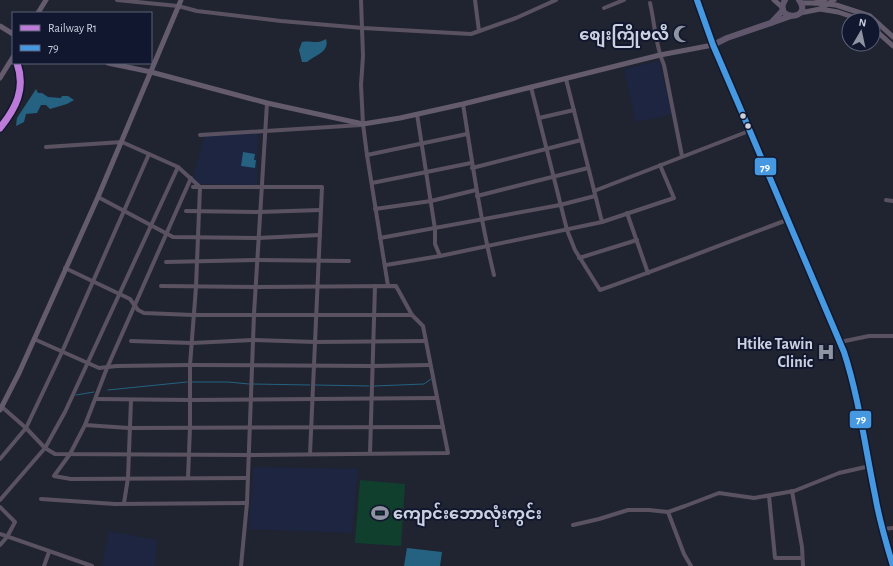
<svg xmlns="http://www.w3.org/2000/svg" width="893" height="566" font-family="'Alegreya Sans','Noto Sans Myanmar',sans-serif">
	<rect width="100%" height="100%" fill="#202431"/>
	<g fill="#1d2541">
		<polygon points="659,61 672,114 636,122 624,69"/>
		<polygon points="258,133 257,185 191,184 205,135"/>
		<polygon points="253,467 358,469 352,533 249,529"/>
		<polygon points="109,531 157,540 155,566 106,566 102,565"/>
	</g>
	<polygon fill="#103f2d" points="360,480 405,484 401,546 355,543"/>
	<g fill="#256180">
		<path d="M326 39C330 52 315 55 307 62H302L299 50 302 42C311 40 316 45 326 39Z"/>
		<polygon points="36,89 38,93 42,93 48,97 61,98 62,96 68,96 74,100 67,104 50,109 46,105 41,105 37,113 26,114 24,122 16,126 17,118"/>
		<polygon points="243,152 255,154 254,160 256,160 255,168 241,166"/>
		<polygon points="407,548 442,552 440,566 404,566"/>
	</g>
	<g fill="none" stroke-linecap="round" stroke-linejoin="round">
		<g stroke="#256180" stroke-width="1">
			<polyline points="192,382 228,382 249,384"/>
			<polyline points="252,384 310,385"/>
			<polyline points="315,385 369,386"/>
			<polyline points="374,386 424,384 431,379"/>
			<polyline points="108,390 187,382"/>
			<polyline points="76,395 94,392"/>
		</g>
		<g stroke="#5a5261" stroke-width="4">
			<polyline points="117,0 178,6 197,11 281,21 363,28 471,34 516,18 556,0"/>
			<polyline points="361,0 363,56 361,85 363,124 367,155 388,286"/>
			<polyline points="475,0 479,31"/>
			<path d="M650 3C655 24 655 45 664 65L682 156"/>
			<polyline points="604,8 624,0"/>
			<polyline points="566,79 602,222"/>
			<path d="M531 87 567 230 575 250 600 290C663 268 725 243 787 220"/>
			<path d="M463 104C472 161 480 218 494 275"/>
			<polyline points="417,114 435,229 435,244 440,256"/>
			<polyline points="539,118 574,110"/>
			<polyline points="200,135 361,125"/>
			<polyline points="46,147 122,142 178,167 200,187 196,287 190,365 190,427 188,478"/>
			<polyline points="367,155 467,134"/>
			<polyline points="472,168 581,140"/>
			<polyline points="191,178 107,368 85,425 70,454 54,476 71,479 248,478"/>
			<polyline points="372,183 471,163"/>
			<polyline points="193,187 322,187 310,454"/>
			<polyline points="594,191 749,131"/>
			<polyline points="477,196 588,168"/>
			<polyline points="98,197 173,237 258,238 320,235"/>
			<polyline points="886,200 893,201"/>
			<polyline points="375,209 431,201 476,190"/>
			<polyline points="186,211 259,212 321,210"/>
			<polyline points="627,213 648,273"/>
			<polyline points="380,238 560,205 595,196"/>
			<polyline points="579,258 637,240"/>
			<polyline points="166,262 257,260 349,261"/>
			<polyline points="386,265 440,256 602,222 674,198 660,165"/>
			<polyline points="65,268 130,299 138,310 144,313 193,315 412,315"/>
			<polyline points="34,339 99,368 117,366 190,365 373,366 430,365"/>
			<polyline points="131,341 192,343 253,340 315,342 426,341"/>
			<polyline points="840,342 869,336 893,336"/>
			<polyline points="96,399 190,400 436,398"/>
			<polyline points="2,407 26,428 45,448 55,454 249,455 448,453 423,326 412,315 396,286 256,287 161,286"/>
			<polyline points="85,425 129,428 443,427"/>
			<polyline points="370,453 375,286"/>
			<polyline points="0,459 26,428 62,352 149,154"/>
			<polyline points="792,491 802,547 803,566"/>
			<polyline points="769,496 775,558 802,558"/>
			<polyline points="41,499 115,504 247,503"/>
			<polyline points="0,500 45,448 65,412 178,167"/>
			<polyline points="124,503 128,478 131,400"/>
			<polyline points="0,507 15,522 7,537 0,545"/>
			<polyline points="668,512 684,554 691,566"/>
			<polyline points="573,525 599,519 628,510 649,510 668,512 685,506 719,493 754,498 794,491 839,473 870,466"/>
			<polyline points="883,529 893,528"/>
			<polyline points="0,534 92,566"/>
			<polyline points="44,566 49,552"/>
			<polyline points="241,566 247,503 254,314 267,103"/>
		</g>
		<g stroke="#645b6d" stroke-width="5">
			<polyline points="774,0 783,8"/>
			<polyline points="801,3 815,3 825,0"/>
			<polyline points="815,3 836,5 870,16 893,37"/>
			<polyline points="820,9 838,12 862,20"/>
			<polyline points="38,13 46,0"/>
			<polyline points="800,13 820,9 834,0"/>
			<polyline points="0,26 13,34"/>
			<polyline points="873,28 893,46"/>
			<polyline points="108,63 151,72 267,103 363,124 400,118 463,104 660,55 713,45 697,0"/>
			<polyline points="0,78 13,57"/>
			<polyline points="0,410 19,373 98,197 181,0"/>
		</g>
		<g stroke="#61576c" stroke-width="6">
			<path d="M785 0C772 22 814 20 799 0"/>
			<path d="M791 16 727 38 713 45 844 352C859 398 865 447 875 495 879 519 886 543 893 566"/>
			<polyline points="771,23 783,10"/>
		</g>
		<g stroke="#11172e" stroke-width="9">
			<path id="bus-1" d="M697 0 713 45 741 110 844 352C859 398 865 447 875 495 879 519 886 543 893 566"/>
		</g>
		<use href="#bus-1" stroke="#4699e1" stroke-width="6"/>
		<g stroke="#11172e" stroke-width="10">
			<path id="rail-1" d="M0 128C16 108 26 89 17 63"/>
		</g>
		<use href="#rail-1" stroke="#bd7bd9" stroke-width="7"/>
	</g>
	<defs>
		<g id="mosque-bare" transform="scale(1.38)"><path d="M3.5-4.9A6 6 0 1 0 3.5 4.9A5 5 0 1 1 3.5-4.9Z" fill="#8f94a3" stroke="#11172e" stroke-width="2.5" paint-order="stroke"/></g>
		<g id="hospital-bare" transform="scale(1.38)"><path d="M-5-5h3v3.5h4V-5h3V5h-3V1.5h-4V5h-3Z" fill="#8f94a3" stroke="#11172e" stroke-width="2.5" paint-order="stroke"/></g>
		<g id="stadium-bare" transform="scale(1.38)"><path d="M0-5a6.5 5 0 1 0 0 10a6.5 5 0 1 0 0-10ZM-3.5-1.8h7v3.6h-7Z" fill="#8f94a3" stroke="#11172e" stroke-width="2.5" paint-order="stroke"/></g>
	</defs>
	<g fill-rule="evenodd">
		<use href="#mosque-bare" x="682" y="34"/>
		<use href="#hospital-bare" x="826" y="352"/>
		<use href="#stadium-bare" x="380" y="513"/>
	</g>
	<g fill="#cbd1e1" stroke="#11172e" stroke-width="1.5">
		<circle cx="743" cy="116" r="3.5"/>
		<circle cx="748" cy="126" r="3.5"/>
	</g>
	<g text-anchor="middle" stroke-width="4" stroke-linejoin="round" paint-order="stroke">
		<g font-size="16" font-weight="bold" fill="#cbd1e1" stroke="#11172e" text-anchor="end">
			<text x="669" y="40">စျေးကြိုဗလီ</text>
			<text x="813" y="349">Htike Tawin<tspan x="813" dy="18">Clinic</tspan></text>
			<text x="393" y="519" text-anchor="start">ကျောင်းဘောလုံးကွင်း</text>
		</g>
	</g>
	<g stroke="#11172e" stroke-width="1.5">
		<rect x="754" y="157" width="23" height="19" rx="4" fill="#4699e1"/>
		<rect x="849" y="410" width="23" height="19" rx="4" fill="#4699e1"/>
	</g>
	<g font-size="11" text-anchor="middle" font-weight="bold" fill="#fff">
		<text x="765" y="171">79</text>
		<text x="861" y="423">79</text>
	</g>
	<rect x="12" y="12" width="140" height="52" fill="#11172e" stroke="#5b6176"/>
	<rect x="20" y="25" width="20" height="6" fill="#bd7bd9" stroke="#5b6176"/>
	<text x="48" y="32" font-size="12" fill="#cbd1e1">Railway R1</text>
	<rect x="20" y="45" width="20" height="6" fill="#4699e1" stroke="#5b6176"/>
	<text x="48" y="52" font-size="12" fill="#cbd1e1">79</text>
	<g transform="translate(861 32) rotate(9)"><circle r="19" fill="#11172e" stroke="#5b6176"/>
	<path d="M0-3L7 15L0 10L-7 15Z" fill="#8f94a3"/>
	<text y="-6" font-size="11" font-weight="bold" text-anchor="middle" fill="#cbd1e1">N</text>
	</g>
</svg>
